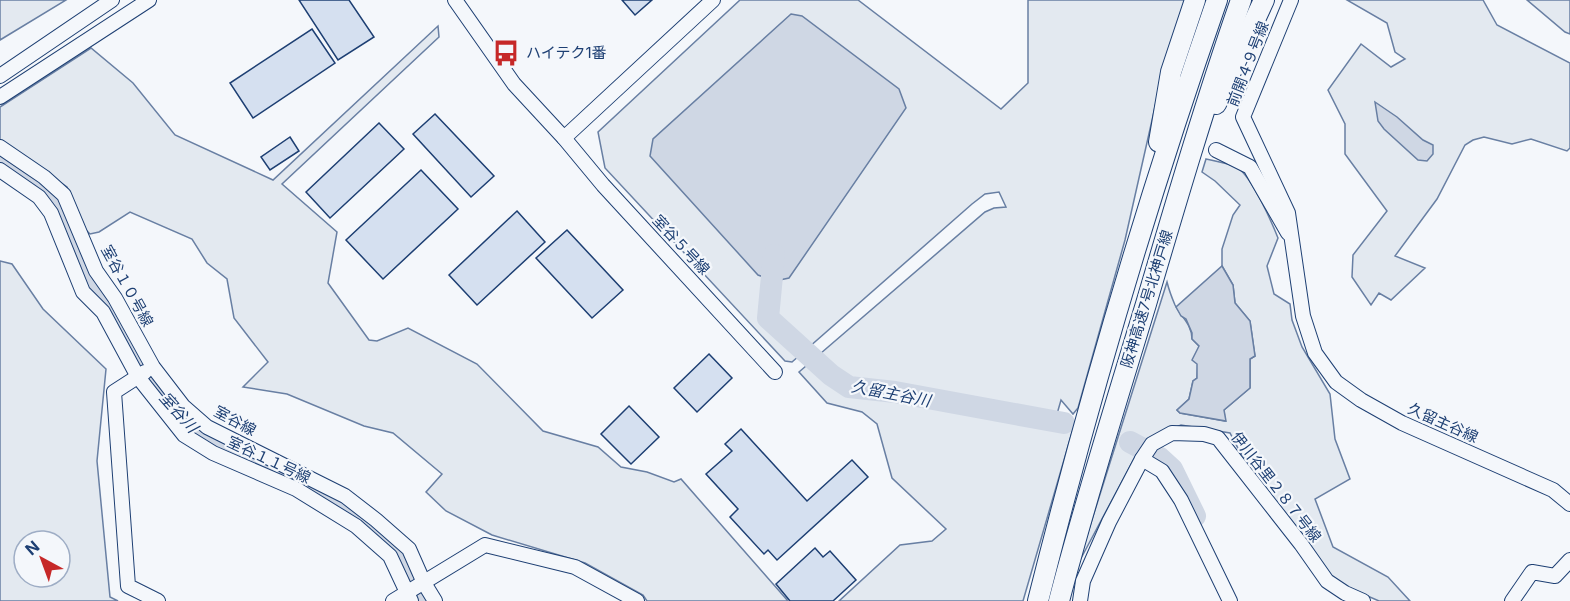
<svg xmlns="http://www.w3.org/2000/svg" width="1570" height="601" font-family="Inter,'Noto Sans JP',sans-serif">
	<rect width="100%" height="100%" fill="#f4f7fb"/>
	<g fill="#e3e9f0" stroke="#687fa3" stroke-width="1.5" fill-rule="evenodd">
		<polygon points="0,0 66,0 0,40"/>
		<polygon points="740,0 858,0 1001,109 1028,83 1028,0 1187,0 1162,76 1125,240 1078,408 1073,414 1061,400 1057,414 991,400 852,380 843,377 834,369 823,378 847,392 1073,429 1023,601 839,601 900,545 932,541 946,529 892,478 877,424 862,412 827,403 799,372 985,212 994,208 1006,207 999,192 985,194 972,204 792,362 785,361 605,168 598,132"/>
		<polygon points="1347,0 1483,0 1497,25 1570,63 1570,148 1567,151 1531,139 1512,144 1484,137 1473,140 1465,145 1437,199 1395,256 1425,268 1391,300 1379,293 1371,305 1352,277 1353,255 1387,211 1345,154 1345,124 1328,90 1361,44 1391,67 1405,59 1395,52 1387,23"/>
		<polygon points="1527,0 1570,0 1570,34 1565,32"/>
		<polygon points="438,26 439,37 282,184 337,232 328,283 369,340 377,341 408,328 477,364 543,431 598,447 621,467 647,472 674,482 681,479 788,601 647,601 643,595 585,563 492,535 446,511 426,492 442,474 393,433 364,426 287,394 243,387 268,362 234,318 227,279 207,263 192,239 130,212 99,232 90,234 84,228 67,187 0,141 0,107 91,48 133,83 175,135 273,180"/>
		<path d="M1206 159C1215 161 1229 163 1238 168 1252 177 1272 223 1278 238L1267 266 1274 294 1290 304 1292 320 1302 347 1330 394 1335 439 1350 479 1315 499 1333 547 1388 577 1410 601H1379L1333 581 1240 452 1230 433 1181 425 1144 440 1078 564 1167 282C1169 290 1172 298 1175 305 1181 317 1192 324 1192 339L1199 346 1197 378 1193 381 1189 399 1177 410 1180 413 1225 421 1224 410 1250 388V359L1255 356 1250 321 1235 303 1233 285 1222 266V249L1233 215 1240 205 1215 181 1202 172Z"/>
		<path d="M0 261 12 264 43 309 106 369 97 461 110 597 118 601H0ZM24 541H60V577H24Z"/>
	</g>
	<g fill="#cfd7e4" stroke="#687fa3" stroke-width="1.5">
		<polygon points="791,14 802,16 899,89 906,108 789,278 775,281 758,275 650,156 653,139"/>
		<polygon points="1375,102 1397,117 1423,140 1433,145 1433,154 1427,161 1418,160 1384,129 1378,121"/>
		<polygon points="1222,266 1233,285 1235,303 1250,321 1255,356 1250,359 1250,388 1224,410 1226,421 1180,413 1177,410 1189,399 1193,381 1197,378 1197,364 1192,360 1199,346 1192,339 1192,333 1186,319 1181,316 1176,307"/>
	</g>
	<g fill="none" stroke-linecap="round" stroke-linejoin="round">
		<g stroke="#cfd7e4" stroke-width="22">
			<polyline points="0,158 18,169 57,202 85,269 109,306 138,363 182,420 205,440 274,467 314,489 359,519 398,554 423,601"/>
			<polyline points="774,255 768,318 831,375 849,387 895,392 1064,423"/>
			<polyline points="1130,442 1160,458 1172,469 1195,516"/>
		</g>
	</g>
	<g fill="#d5e0f0" stroke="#1d3f73" stroke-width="1.5">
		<polygon points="299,0 349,0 374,37 338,60"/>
		<polygon points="622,0 652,0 635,15"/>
		<polygon points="312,29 335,63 253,118 230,83"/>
		<polygon points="435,114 494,176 471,197 413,134"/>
		<polygon points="379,123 404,149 330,218 306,192"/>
		<polygon points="290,137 299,151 270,170 261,157"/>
		<polygon points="421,170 458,209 383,279 346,240"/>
		<polygon points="517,211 545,242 477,305 449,275"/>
		<polygon points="567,230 623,290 592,318 536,258"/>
		<polygon points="709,354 732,378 697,412 674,388"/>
		<polygon points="629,406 659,437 631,464 601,434"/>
		<polygon points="741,429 807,501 852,460 868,477 777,560 768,550 764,554 730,517 738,509 706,474 732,451 725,444"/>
		<polygon points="815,548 823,557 830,551 856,580 833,601 790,601 776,584"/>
	</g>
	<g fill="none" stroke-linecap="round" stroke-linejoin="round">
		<g stroke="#1d3f73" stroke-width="16">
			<g id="minor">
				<polyline points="455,0 514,84 564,138 713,0"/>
				<polyline points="1291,0 1243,117 1288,213 1303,316 1315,353 1336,382 1361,400 1402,423 1553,490 1570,504"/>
				<polyline points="0,76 112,0"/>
				<polyline points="0,97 149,0"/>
				<polyline points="564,138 603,185 775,372"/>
				<polyline points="0,147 44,177 64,195 96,271 115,298 153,367 183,406 207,427 345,496 376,520 409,549 424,583 435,601"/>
				<polyline points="1216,150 1250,167 1288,233"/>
				<polyline points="0,170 39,197 51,213 83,292 103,312 138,377 184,435 213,453 296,489 356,526 390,556 411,601"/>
				<polyline points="145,372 114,392 128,586 158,601"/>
				<polyline points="1142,459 1162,471 1181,500 1230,601"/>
				<polyline points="393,601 485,545 575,567 637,601"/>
				<polyline points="1080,601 1083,581 1109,522 1142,459 1152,444 1172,433 1204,434 1218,438 1301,544 1327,581 1345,593 1363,601"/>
				<polyline points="1512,601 1532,572 1555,576 1570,560"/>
			</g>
		</g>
		<g stroke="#1d3f73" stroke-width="22">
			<g id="highway">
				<polyline points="1216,104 1264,0"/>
				<polyline points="1159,142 1171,72 1195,0"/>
				<path d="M1038 601C1089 398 1148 197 1217 0"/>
				<path d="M1059 601C1085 501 1116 403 1146 304 1176 202 1206 100 1241 0"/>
			</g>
		</g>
		<use href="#minor" stroke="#f4f7fb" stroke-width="14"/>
		<use href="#highway" stroke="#f4f7fb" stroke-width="20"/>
	</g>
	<defs>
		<g id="bus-bare" transform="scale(2.07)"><path d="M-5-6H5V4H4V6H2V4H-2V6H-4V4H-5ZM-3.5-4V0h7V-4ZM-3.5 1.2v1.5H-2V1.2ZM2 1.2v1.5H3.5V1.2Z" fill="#c62828" stroke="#f4f7fb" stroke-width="2.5" paint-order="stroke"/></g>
	</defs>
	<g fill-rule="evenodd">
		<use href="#bus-bare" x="506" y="53"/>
	</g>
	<g text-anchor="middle" stroke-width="4.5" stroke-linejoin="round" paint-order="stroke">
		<g font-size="15" fill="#1d3f73" stroke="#f4f7fb" text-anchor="start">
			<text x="526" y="58">ハイテク1番</text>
		</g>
		<g font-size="15" fill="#1d3f73" stroke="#f4f7fb">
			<text transform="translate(1248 64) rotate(-69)" y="5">前開４９号線</text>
			<text transform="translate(681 245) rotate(47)" y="5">室谷５号線</text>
			<text transform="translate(127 286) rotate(61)" y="5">室谷１０号線</text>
			<text transform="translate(1147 299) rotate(-73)" y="5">阪神高速7号北神戸線</text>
			<text transform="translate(235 421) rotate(28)" y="5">室谷線</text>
			<text transform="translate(1443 423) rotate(24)" y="5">久留主谷線</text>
			<text transform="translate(269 460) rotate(25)" y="5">室谷１１号線</text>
			<text transform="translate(1276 487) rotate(52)" y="5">伊川谷里２８７号線</text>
		</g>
		<g font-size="16" font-style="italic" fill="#1d3f73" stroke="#f4f7fb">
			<text transform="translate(891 393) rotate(11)" y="6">久留主谷川</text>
			<text transform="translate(179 412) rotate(48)" y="6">室谷川</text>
		</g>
	</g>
	<g transform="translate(42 559) rotate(319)"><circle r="28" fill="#f4f7fb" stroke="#9eadc5" stroke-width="1.5"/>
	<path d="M0-4.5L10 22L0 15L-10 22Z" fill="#c62828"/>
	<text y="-9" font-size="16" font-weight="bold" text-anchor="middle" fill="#1d3f73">N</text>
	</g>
</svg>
